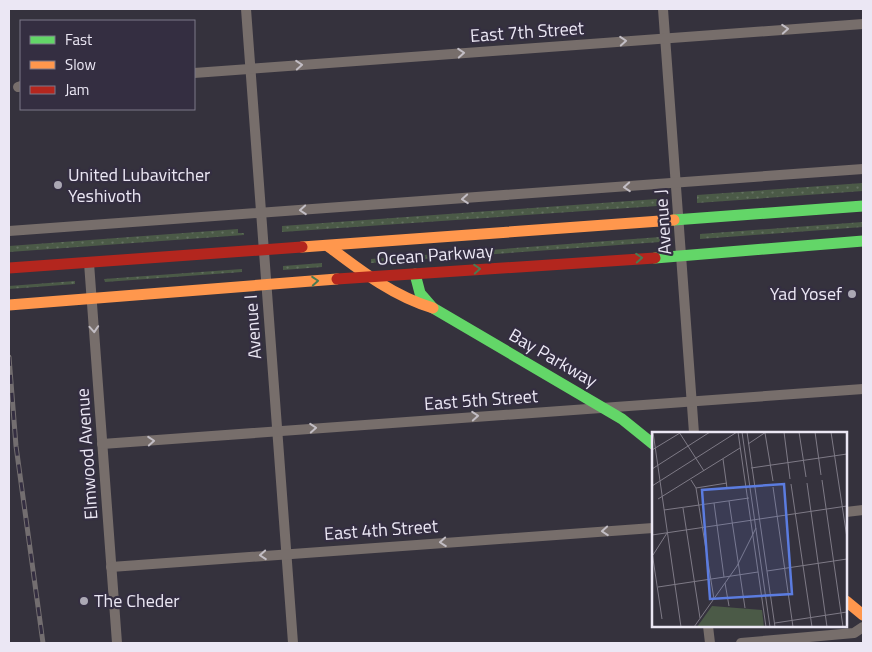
<svg xmlns="http://www.w3.org/2000/svg" width="872" height="652" font-family="'Titillium Web',sans-serif">
	<defs>
		<pattern id="grass-dots" width="8" height="8" patternUnits="userSpaceOnUse" patternTransform="scale(1.25)"><rect width="8" height="8" fill="#4b5a47"/><path d="M2 2h.1M6 6h.1" fill="none" stroke="#657262" stroke-width="1.8" stroke-linecap="round"/></pattern>
	</defs>
	<rect width="100%" height="100%" fill="#35323d"/>
	<g fill="url(#grass-dots)">
		<polygon points="863,183 863,191 697,203 697,195"/>
		<polygon points="657,199 657,206 282,232 282,226"/>
		<polygon points="863,222 863,227 700,239 700,234"/>
		<polygon points="238,229 238,233 244,233 244,235 9,252 9,246"/>
		<polygon points="660,237 660,242 371,263 371,259"/>
		<polygon points="322,263 322,267 283,270 283,266"/>
		<polygon points="242,269 242,272 105,282 104,279"/>
		<polygon points="75,281 75,284 9,289 9,286"/>
	</g>
	<g fill="none" stroke-linecap="round" stroke-linejoin="round">
		<g stroke="#776e6b" stroke-width="10">
			<polyline points="246,9 293,643"/>
			<polyline points="663,9 694,433"/>
			<polyline points="194,73 863,24"/>
			<polyline points="18,87 21,86"/>
			<polyline points="9,231 863,169"/>
			<polyline points="89,263 117,643"/>
			<polyline points="102,444 863,389"/>
			<polyline points="846,512 863,510"/>
			<polyline points="111,567 653,528"/>
			<polyline points="708,626 710,643"/>
			<polyline points="741,643 854,633 863,627"/>
		</g>
		<g stroke="#63d668" stroke-width="11">
			<polyline points="674,220 863,206"/>
			<polyline points="655,258 863,241"/>
			<polyline points="415,274 420,293 433,308 622,419 653,444"/>
		</g>
		<g stroke="#ff974d" stroke-width="11">
			<path d="M328 246C361 271 393 296 433 308"/>
			<polyline points="302,247 674,220"/>
			<polyline points="9,305 337,279"/>
			<polyline points="846,601 863,615"/>
		</g>
		<g stroke="#b3261e" stroke-width="11">
			<polyline points="9,268 302,247"/>
			<polyline points="337,279 655,258"/>
		</g>
		<g stroke="#736e70" stroke-width="5">
			<polyline id="rail" points="9,357 16,446 43,643"/>
		</g>
		<use href="#rail" stroke="#342e41" stroke-width="3" stroke-dasharray="9" stroke-linecap="butt"/>
	</g>
	<defs><path id="oneway-chevron" d="M-2-3.5L2.5 0L-2 3.5" fill="none" stroke-width="1.6" stroke-linecap="round" stroke-linejoin="round" transform="scale(1.25)"/></defs>
	<g stroke="#c2bdc4">
		<use href="#oneway-chevron" transform="translate(785 29) rotate(-4)"/>
		<use href="#oneway-chevron" transform="translate(623 41) rotate(-4)"/>
		<use href="#oneway-chevron" transform="translate(461 53) rotate(-4)"/>
		<use href="#oneway-chevron" transform="translate(299 65) rotate(-4)"/>
		<use href="#oneway-chevron" transform="translate(627 187) rotate(176)"/>
		<use href="#oneway-chevron" transform="translate(465 199) rotate(176)"/>
		<use href="#oneway-chevron" transform="translate(303 210) rotate(176)"/>
		<use href="#oneway-chevron" transform="translate(94 329) rotate(86)"/>
		<use href="#oneway-chevron" transform="translate(475 416) rotate(-4)"/>
		<use href="#oneway-chevron" transform="translate(313 428) rotate(-4)"/>
		<use href="#oneway-chevron" transform="translate(151 441) rotate(-4)"/>
		<use href="#oneway-chevron" transform="translate(605 531) rotate(176)"/>
		<use href="#oneway-chevron" transform="translate(443 542) rotate(176)"/>
		<use href="#oneway-chevron" transform="translate(263 555) rotate(176)"/>
	</g>
	<g stroke="#497a53">
		<use href="#oneway-chevron" transform="translate(639 258) rotate(-4)"/>
		<use href="#oneway-chevron" transform="translate(477 269) rotate(-4)"/>
		<use href="#oneway-chevron" transform="translate(315 281) rotate(-4)"/>
	</g>
	<g fill="#aba8b4" stroke="#342e41" stroke-width="2">
		<circle cx="58" cy="185" r="5"/>
		<circle cx="852" cy="294" r="5"/>
		<circle cx="84" cy="601" r="5"/>
	</g>
	<g text-anchor="middle" stroke-width="4.5" stroke-linejoin="round" paint-order="stroke">
		<g font-size="18" fill="#ebe7f4" stroke="#342e41">
			<text transform="translate(527 32) rotate(-4)" y="6">East 7th Street</text>
			<text transform="translate(663 222) rotate(-94)" y="6">Avenue J</text>
			<text transform="translate(435 255) rotate(-4)" y="6">Ocean Parkway</text>
			<text transform="translate(253 327) rotate(-94)" y="6">Avenue I</text>
			<text transform="translate(553 358) rotate(30)" y="6">Bay Parkway</text>
			<text transform="translate(481 400) rotate(-4)" y="6">East 5th Street</text>
			<text transform="translate(87 454) rotate(-94)" y="6">Elmwood Avenue</text>
			<text transform="translate(381 530) rotate(-4)" y="6">East 4th Street</text>
		</g>
		<g font-size="18" fill="#ebe7f4" stroke="#342e41" text-anchor="start">
			<text x="68" y="181">United Lubavitcher<tspan x="68" dy="21">Yeshivoth</tspan></text>
			<text x="842" y="300" text-anchor="end">Yad Yosef</text>
			<text x="94" y="607">The Cheder</text>
		</g>
	</g>
	<g transform="translate(652 432)">
		<rect width="195" height="195" fill="#35323d"/>
		<path d="M60 174 110 178 112 195H45Z" fill="#4b5a47"/>
		<path fill="none" stroke="#7e7a86" stroke-width="1" d="M1 0 29 195M27 0 52 39M86 0 114 195M90 0 118 195M95 0 123 195M132 0 138 47M147 0 154 45M163 0 169 43M179 0 195 106M113 1 121 49M96 12 114 0M0 18 28 1M71 27 75 56M99 36 195 22M0 37 58 0M39 48 44 56 62 167M170 48 191 195M155 51 175 195M139 52 160 195M0 54 85 0M121 55 141 195M44 56 75 51M6 67 88 16M77 69 93 176M62 71 72 145M31 76 48 186M12 78 97 66M0 103 195 74M0 120 10 187M1 123 15 101M115 139 195 127M73 151 77 174M6 155 106 140M123 191 195 180M42 195 85 134 104 96"/>
		<path fill="#5b7ce0" fill-opacity="0.15" stroke="#5b7ce0" stroke-width="2.5" d="M132 52 140 162 58 167 50 58Z"/>
		<rect width="195" height="195" fill="none" stroke="#ebe7f4" stroke-width="2.5"/>
	</g>
	<rect width="872" height="652" fill="none" stroke="#ebe7f4" stroke-width="20"/>
	<rect x="20" y="20" width="175" height="90" fill="#342e41" stroke="#7d7889"/>
	<rect x="30" y="36" width="25" height="8" fill="#63d668" stroke="#7d7889"/>
	<text x="65" y="45" font-size="15" fill="#ebe7f4">Fast</text>
	<rect x="30" y="61" width="25" height="8" fill="#ff974d" stroke="#7d7889"/>
	<text x="65" y="70" font-size="15" fill="#ebe7f4">Slow</text>
	<rect x="30" y="86" width="25" height="8" fill="#b3261e" stroke="#7d7889"/>
	<text x="65" y="95" font-size="15" fill="#ebe7f4">Jam</text>
</svg>
